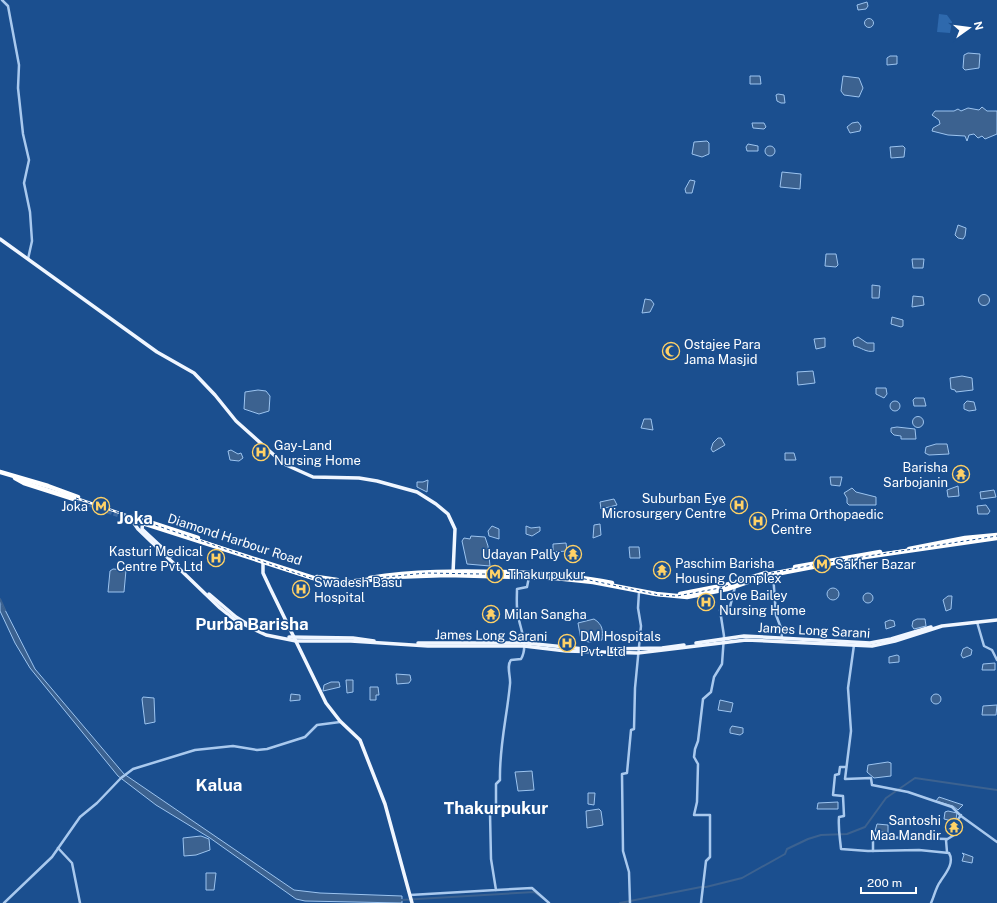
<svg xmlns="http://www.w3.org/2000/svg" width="997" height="903" font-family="'Public Sans',sans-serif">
	<rect width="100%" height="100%" fill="#1b4f8f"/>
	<polygon fill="#2e69ad" points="939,14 947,15 952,22 950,33 937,32"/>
	<g fill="#3c6290" stroke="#9cc4f0">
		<polygon points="867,2 868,6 866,9 858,10 857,5"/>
		<circle cx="869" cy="23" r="4.5"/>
		<polygon points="968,53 980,54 979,68 965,70 963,68 964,55"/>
		<polygon points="890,56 897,56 897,64 887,65 887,58"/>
		<polygon points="750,76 760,76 761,84 750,84"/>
		<polygon points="843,76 859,78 863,88 859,97 844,95 841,91"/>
		<polygon points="778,94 784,95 785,103 781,103 777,101 776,95"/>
		<polygon points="982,107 987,111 997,111 997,134 985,139 982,136 978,138 974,134 969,135 967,141 965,136 948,135 932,131 933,128 940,124 939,120 932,115 935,111 954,111 958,109 961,111 968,108 979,110"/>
		<polygon points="858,122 861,126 860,131 850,133 847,127 852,123"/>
		<polygon points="752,123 764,123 766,127 764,129 753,128"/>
		<polygon points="707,141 709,143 709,154 702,157 692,154 694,142"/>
		<polygon points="748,144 758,146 758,151 747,151 746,147"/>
		<polygon points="903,146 905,148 904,157 891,158 890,147"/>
		<circle cx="770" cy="151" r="5"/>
		<polygon points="782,172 801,174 800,189 780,187"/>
		<polygon points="690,180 695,181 692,193 686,193 685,189"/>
		<polygon points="958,225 966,228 965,236 963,239 958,238 955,235"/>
		<polygon points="826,254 836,254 838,265 836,267 825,266"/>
		<polygon points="912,259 924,259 923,268 913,268"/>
		<polygon points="872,285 880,286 879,298 872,298"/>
		<circle cx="984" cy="300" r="5.5"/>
		<polygon points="913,296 923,297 924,305 912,307"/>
		<polygon points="645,299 651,300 654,304 650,312 642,313"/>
		<polygon points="892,317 903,320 903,326 901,327 891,324"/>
		<path d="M858 337 867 343H874V351C866 353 861 347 854 346L853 340Z"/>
		<polygon points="825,338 825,347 816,349 814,339"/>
		<polygon points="813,371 815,383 798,385 797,372"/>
		<polygon points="962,376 972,378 973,390 956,392 955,390 951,389 950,378"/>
		<polygon points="876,388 886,388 887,394 884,398 876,394"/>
		<polygon points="258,390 266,391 270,396 269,411 259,414 244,409 245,392"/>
		<polygon points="915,398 924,398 926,406 914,406 913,400"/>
		<circle cx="895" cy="406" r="5"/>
		<polygon points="967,401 974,402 976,410 969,411 964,409 964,404"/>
		<circle cx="918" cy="422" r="5.5"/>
		<polygon points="644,419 651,419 653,430 641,428"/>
		<polygon points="897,427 915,429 916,439 901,439 901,436 894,435 891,432 891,428"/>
		<polygon points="718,438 721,438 725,445 713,452 711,449 713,443"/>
		<polygon points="936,444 947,444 949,454 929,455 925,453 926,447"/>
		<polygon points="231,450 238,454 241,453 243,458 239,461 230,460 228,451"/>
		<polygon points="785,453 794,453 796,460 785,460"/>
		<polygon points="830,477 842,477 840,486 831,485"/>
		<polygon points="428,480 427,492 417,487 417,482 423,482"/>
		<polygon points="958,486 959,496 948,497 947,490"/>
		<polygon points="852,488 856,492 876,497 876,505 849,505 847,503 847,498 844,493"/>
		<polygon points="994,490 996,497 981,499 980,492"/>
		<polygon points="614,499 617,505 601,509 600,502"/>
		<polygon points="986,505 990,511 988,514 978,514 977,506"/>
		<polygon points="600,524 601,535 593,538 594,525"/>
		<polygon points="492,526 499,529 499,539 489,536 488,531"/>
		<polygon points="526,526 531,528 540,527 540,531 532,536 526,534"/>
		<polygon points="471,536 485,537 488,546 490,566 467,564 462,541 464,538 470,539"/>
		<polygon points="566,543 567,551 553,552 553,544"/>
		<polygon points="629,547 639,547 640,558 630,558"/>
		<polygon points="113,569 126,570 124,592 108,592 110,571"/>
		<circle cx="833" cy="594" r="6"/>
		<circle cx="868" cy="598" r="5"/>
		<polygon points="948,596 952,596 951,609 946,611 943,600"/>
		<polygon points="0,600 35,669 124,774 294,890 320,893 402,896 402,903 305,901 296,899 210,838 156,805 118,776 30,668 15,643 0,611"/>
		<path d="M594 619C603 625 603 630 602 640L589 642 581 640 578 623Z"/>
		<polygon points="917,619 925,619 926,626 914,629 912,626 913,621"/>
		<polygon points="890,620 894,621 895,626 886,629 885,622"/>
		<polygon points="967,647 972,650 971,655 963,658 961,655 963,649"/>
		<polygon points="897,655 899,656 899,662 889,663 889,657"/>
		<polygon points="995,663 995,670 982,670 983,664"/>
		<polygon points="396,674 410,675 411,680 409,683 397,684"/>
		<polygon points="346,680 353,680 353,692 347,693"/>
		<polygon points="331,682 339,682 340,687 323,691 324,685"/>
		<polygon points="370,687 378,687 379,695 376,695 376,700 370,700"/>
		<polygon points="291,694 300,695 300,700 290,701"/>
		<circle cx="936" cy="699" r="5"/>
		<polygon points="143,697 154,698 155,722 145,724 142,699"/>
		<polygon points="720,700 733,703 731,712 718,710"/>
		<polygon points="997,705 996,715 982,715 983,706"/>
		<polygon points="732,726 743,728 743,733 740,735 730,733 730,729"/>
		<polygon points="888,762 891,763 891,776 874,778 867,772 868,765"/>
		<polygon points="532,771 534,790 518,791 515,772"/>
		<polygon points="588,793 595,793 594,805 588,804"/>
		<polygon points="939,797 963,805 958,810 953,806 936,801"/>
		<polygon points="838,802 838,809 817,809 818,803"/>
		<polygon points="599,809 601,811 603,825 587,828 586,811"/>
		<polygon points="948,811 957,813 956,819 952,821 944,819 945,812"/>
		<polygon points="877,824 888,825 888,833 875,831"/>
		<polygon points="201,836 209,839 210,850 196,855 184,856 183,838"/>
		<polygon points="962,853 973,857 972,863 962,861 964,855"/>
		<polygon points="206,873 216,873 214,890 206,890"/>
	</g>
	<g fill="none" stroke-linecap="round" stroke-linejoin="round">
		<g stroke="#3c6290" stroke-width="2">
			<polyline points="0,599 5,610"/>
			<polyline points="401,900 534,892 544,899"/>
			<polyline points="620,903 701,887 706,887 742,878 785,854 787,849 808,839 821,835 847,834 865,827 886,798 915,778 997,790"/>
		</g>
		<polyline stroke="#3d69a0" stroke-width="4.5" stroke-dasharray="4.5 2" stroke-linecap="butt" points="77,500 124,517"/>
		<g stroke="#a9c9ee" stroke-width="2.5">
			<polyline points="2,0 8,6 19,65 18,88 23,134 29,160 24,183 30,212 32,241 28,259"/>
			<polyline points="773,574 776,615 781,628 782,638"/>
			<polyline points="977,622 984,646 992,650 997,660"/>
			<polyline points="854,645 848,688 851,731 845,779 871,778 872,785 908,792 952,807 961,816 997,842"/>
			<path d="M846 767H840L839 774 835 775 833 795 843 796 844 816 839 817C838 829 840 838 841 849L868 851 919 850 949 853C955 863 945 874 940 882 936 887 934 897 931 903"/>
			<polyline points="58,848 72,863 80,903"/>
			<polyline points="873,851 873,838 875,837 947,839"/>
			<polyline points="947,852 946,840 954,835 957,821 961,815"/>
			<polyline points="496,890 532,888 549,903"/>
			<path d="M410 895 496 890 491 859 490 813 496 810V784L500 780C499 747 507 717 510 684 511 677 506 666 511 660L521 659C529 645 520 629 518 615 516 606 517 597 517 589L527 587 529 577"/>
			<polyline points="4,903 52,857 80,817 97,803 121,778 133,769 195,750 233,746 257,750 267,749 305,737 317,725 340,722"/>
			<polyline points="630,903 629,872 623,851 622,774 627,773 631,730 634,729 635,688 641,626 638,608 639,592"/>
			<polyline points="701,903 706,861 710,857 710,815 694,815 697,802 698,764 694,757 695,749 698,741 703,699 711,692 714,677 722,664 724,636 720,610 730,607 735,587"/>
		</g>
		<g stroke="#f0f6ff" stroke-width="3.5">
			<polyline points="0,239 157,352 194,373 215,395 236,421 284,464 313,477 359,478 377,481 417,492 436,504 448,514 455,529 453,573"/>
			<polyline points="131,516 131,519 138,529 220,608 235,620 266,635 296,641 351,641 428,646 524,646 566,651 638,653 746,640 872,646 895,641 942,626 997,620"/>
			<polyline points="143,520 142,529 171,556"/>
			<polyline points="263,561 263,573 270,588 326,703 340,721 360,740 385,804 412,903"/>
			<polyline points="209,594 236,617 252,627"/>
			<polyline points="289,637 353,638 374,641"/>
			<polyline points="418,643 526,643 584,649"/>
			<polyline points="696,643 744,636 870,643 891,639 931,627"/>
			<polyline points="608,649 662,648 684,645"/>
		</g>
		<g stroke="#fff" stroke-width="4.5">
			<polyline points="0,472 48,486 78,497"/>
			<polyline points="15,478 24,483 74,499"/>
			<polyline points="124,517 329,583 346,583 392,577 447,575 555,578 593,582 656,594 687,597 727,589 765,576 865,557 997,538"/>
			<polyline points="146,521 198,538"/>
			<polyline points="909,549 965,538 997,535"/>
			<polyline points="795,567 880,552"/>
			<polyline points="317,577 337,580"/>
			<path d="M370 578C414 571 458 571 502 572 539 573 575 575 612 583"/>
			<polyline points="680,594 726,585 766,573"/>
		</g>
		<g stroke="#fff" stroke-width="2.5">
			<polyline id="rail" points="76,498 287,570 311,578 336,582 426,573 536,575 580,578 659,595 677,596 720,588 761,575 823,563 997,536"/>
		</g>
		<use href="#rail" stroke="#1b4f8f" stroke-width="1" stroke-dasharray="3" stroke-linecap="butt"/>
	</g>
	<defs>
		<g id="mosque-ring" transform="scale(0.9)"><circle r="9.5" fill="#1b4f8f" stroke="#ffd166" stroke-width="1.5"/><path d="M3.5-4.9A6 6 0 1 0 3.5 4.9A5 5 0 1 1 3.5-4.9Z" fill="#ffd166"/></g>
		<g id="hospital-ring" transform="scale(0.9)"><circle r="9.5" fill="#1b4f8f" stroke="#ffd166" stroke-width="1.5"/><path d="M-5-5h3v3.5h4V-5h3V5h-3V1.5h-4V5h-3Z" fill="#ffd166"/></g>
		<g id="temple-ring" transform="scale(0.9)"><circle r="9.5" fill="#1b4f8f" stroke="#ffd166" stroke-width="1.5"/><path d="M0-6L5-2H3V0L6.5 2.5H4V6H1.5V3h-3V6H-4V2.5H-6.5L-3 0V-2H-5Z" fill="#ffd166"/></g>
		<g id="metro-ring" transform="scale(0.9)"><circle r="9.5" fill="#1b4f8f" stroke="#ffd166" stroke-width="1.5"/><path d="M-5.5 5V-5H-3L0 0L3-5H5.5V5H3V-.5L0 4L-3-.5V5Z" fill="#ffd166"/></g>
	</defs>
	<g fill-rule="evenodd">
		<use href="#mosque-ring" x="671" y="351"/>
		<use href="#hospital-ring" x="261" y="452"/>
		<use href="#temple-ring" x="961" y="474"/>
		<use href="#hospital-ring" x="739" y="505"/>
		<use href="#metro-ring" x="101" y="506"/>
		<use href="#hospital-ring" x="758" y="521"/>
		<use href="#temple-ring" x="573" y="554"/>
		<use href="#hospital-ring" x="216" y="558"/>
		<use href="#metro-ring" x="822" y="564"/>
		<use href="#temple-ring" x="662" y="570"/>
		<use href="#metro-ring" x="495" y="574"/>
		<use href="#hospital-ring" x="301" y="589"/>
		<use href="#hospital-ring" x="706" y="602"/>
		<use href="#temple-ring" x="491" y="614"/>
		<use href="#hospital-ring" x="567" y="643"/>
		<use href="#temple-ring" x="954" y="827"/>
	</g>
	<g text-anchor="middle" stroke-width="3" stroke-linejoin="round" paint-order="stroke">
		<g font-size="13" fill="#fff" stroke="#1b4f8f" text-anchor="start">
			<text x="684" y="349">Ostajee Para<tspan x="684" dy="15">Jama Masjid</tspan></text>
			<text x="274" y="450">Gay-Land<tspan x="274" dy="15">Nursing Home</tspan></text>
			<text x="948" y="472" text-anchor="end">Barisha<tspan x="948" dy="15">Sarbojanin</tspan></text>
			<text x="726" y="503" text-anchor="end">Suburban Eye<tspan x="726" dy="15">Microsurgery Centre</tspan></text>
			<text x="88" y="511" text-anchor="end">Joka</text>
			<text x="771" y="519">Prima Orthopaedic<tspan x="771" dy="15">Centre</tspan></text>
			<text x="203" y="556" text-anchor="end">Kasturi Medical<tspan x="203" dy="15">Centre Pvt Ltd</tspan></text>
			<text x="560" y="559" text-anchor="end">Udayan Pally</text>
			<text x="675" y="568">Paschim Barisha<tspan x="675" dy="15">Housing Complex</tspan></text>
			<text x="835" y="569">Sakher Bazar</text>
			<text x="508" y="579">Thakurpukur</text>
			<text x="314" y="587">Swadesh Basu<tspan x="314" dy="15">Hospital</tspan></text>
			<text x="719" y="600">Love Bailey<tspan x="719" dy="15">Nursing Home</tspan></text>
			<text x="504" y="619">Milan Sangha</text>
			<text x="580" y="641">DM Hospitals<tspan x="580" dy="15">Pvt. Ltd</tspan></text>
			<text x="941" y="825" text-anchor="end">Santoshi<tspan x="941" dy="15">Maa Mandir</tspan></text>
		</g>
		<g font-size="13" fill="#fff" stroke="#1b4f8f">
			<text transform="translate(235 539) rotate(18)" y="5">Diamond Harbour Road</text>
			<text transform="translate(814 630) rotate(3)" y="5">James Long Sarani</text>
			<text transform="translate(491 635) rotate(1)" y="5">James Long Sarani</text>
		</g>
		<g font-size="17" font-weight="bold" fill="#fff" stroke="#1b4f8f">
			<text x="135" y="524">Joka</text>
			<text x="252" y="630">Purba Barisha</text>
			<text x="219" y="791">Kalua</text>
			<text x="496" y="814">Thakurpukur</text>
		</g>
	</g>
	<g transform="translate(969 28) rotate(76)" stroke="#1b4f8f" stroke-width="3" paint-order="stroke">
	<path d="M0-3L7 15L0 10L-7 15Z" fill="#ffffff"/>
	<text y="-6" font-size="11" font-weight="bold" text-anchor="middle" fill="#ffffff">N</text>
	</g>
	<path d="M861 887v6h55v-6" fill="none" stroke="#ffffff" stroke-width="2"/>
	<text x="867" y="887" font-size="12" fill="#ffffff" stroke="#1b4f8f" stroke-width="3" paint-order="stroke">200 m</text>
</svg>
